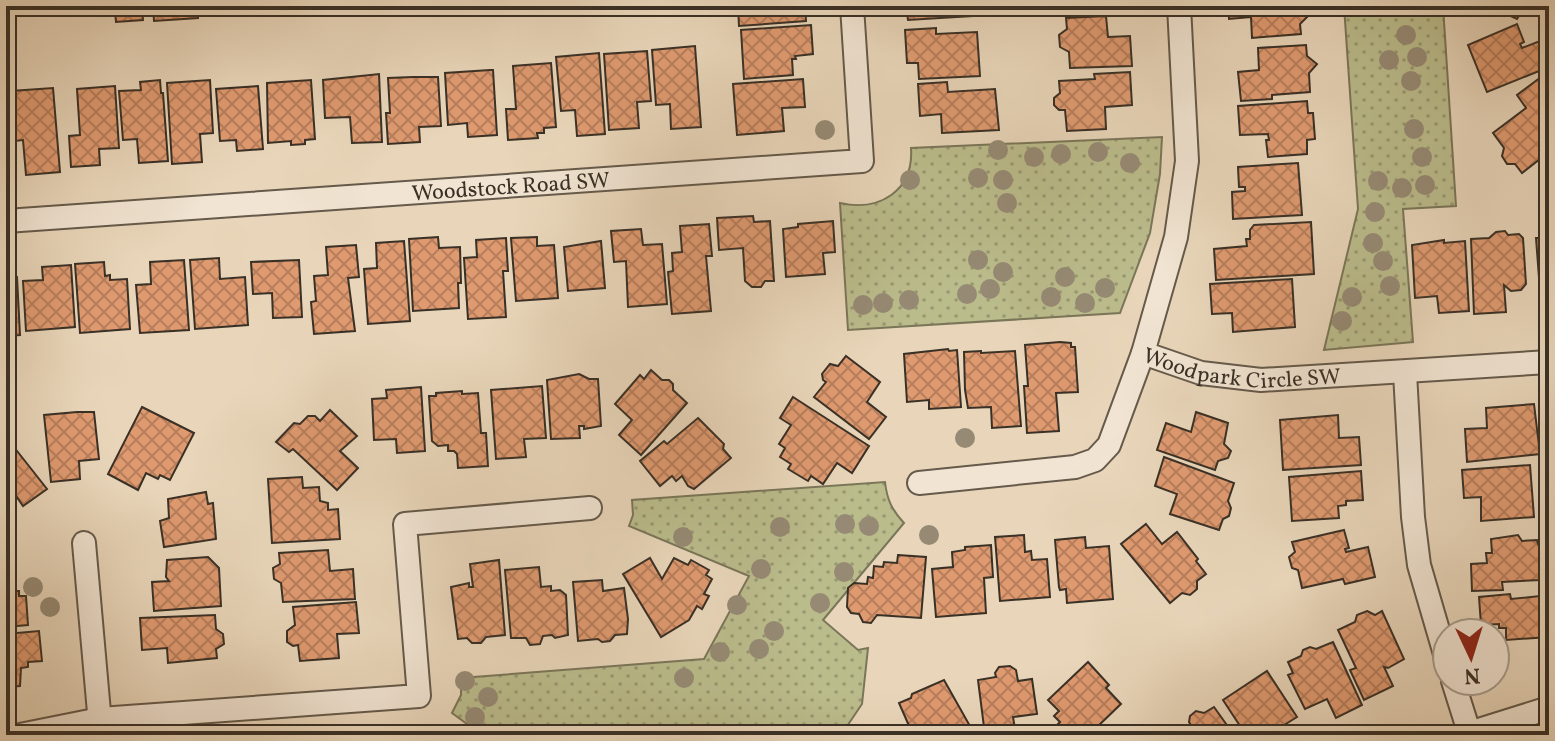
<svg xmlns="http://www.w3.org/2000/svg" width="1555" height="741" font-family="Vollkorn,serif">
	<defs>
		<pattern id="park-dots" width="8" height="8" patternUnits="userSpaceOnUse" patternTransform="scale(2)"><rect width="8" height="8" fill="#bbbc8c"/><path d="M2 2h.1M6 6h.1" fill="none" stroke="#999972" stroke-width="1.8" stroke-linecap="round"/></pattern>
		<pattern id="building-cross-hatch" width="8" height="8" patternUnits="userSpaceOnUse" patternTransform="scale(2)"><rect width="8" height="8" fill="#e09a70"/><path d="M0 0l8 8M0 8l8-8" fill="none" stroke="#b77e5c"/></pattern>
	</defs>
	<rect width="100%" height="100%" fill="#e9d6ba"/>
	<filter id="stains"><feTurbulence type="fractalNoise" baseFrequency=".0025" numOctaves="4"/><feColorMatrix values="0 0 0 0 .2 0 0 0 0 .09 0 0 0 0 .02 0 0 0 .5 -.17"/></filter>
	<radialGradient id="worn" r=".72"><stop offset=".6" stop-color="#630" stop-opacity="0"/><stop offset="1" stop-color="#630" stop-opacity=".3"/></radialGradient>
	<g fill="url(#park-dots)" stroke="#7a7659" stroke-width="2">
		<polygon points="1344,6 1443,6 1456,206 1403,209 1413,342 1324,350 1358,209"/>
		<path d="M1162 137 1160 174 1150 233 1120 313 848 330 840 203C879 212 914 191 911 148Z"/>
		<path d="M885 482C887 500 892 510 904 523L823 620 858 650 868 648 862 704 841 735H482L452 713 461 695V678L704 659 749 576 629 526 633 515 632 500Z"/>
	</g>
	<g fill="url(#building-cross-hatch)" stroke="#393026" stroke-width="2">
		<polygon points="6,6 24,6 24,10 6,11"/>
		<polygon points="28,6 79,6 79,10 29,15"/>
		<polygon points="93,6 142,6 143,20 116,22 115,11 93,12"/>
		<polygon points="153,6 197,6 198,18 154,21"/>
		<polygon points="204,6 274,6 274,9 205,16"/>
		<polygon points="738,6 805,6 806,21 739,26"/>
		<polygon points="906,6 989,6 989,15 908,20"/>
		<polygon points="1056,6 1105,6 1105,8 1056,11"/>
		<polygon points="1229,6 1299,6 1309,15 1300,24 1301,34 1252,38 1251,17 1229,19"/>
		<polygon points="1489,6 1525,6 1517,19"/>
		<polygon points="1106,16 1108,37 1130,36 1132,66 1070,68 1069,52 1060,47 1059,35 1067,29 1066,18"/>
		<polygon points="1517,24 1524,42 1520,44 1522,48 1540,41 1549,67 1487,92 1468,45"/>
		<polygon points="811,25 813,54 795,56 796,59 792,59 793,75 744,79 741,30"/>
		<polygon points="936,28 936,34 977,32 980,76 919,79 918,63 907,63 905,30"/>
		<polygon points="1306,45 1307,56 1317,64 1309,73 1310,92 1272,95 1272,99 1241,101 1238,72 1259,70 1258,48"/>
		<polygon points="695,46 701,127 671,129 670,104 656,105 652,50"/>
		<polygon points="647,51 651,101 637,102 639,128 609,130 604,54"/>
		<polygon points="599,53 605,134 577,136 575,110 561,111 556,57"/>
		<polygon points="551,63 556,127 544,128 544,133 537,133 538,138 508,140 506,109 516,109 513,66"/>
		<polygon points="490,70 493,70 497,135 468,137 467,123 448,125 445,73"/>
		<polygon points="1130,72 1132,105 1105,107 1106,129 1067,131 1065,110 1059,110 1054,105 1054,98 1060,93 1059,81 1095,79 1094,74"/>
		<polygon points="379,74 382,142 352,143 350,117 325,118 323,80"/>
		<polygon points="413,77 438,77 441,126 419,127 420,142 388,144 386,113 390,113 388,78"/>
		<polygon points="1541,77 1549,86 1549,152 1522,173 1515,164 1507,164 1502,156 1504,148 1493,133 1526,108 1517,95"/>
		<polygon points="803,79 805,107 782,108 784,131 737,135 733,84"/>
		<polygon points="160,80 161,93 163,93 168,161 139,163 137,139 123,140 119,91 141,90 140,82"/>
		<polygon points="210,80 213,133 200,134 202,162 172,164 167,83"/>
		<polygon points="311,80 315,139 305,140 305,144 291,145 291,141 268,143 267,83"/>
		<polygon points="947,82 948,92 995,89 999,130 942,133 941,114 920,116 918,84"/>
		<polygon points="115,86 119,148 99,149 100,165 71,167 69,136 80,135 77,89"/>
		<polygon points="258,86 263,149 237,151 236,140 220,141 216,89"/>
		<polygon points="53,88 60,172 26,175 23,140 15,141 11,91"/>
		<polygon points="1307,101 1308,113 1313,113 1315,139 1307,140 1307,154 1268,157 1266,140 1269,140 1268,134 1240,135 1238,106"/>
		<polygon points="1298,163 1302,215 1233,219 1232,192 1245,191 1245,187 1239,187 1238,167"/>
		<polygon points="753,216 754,222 770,221 774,281 765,281 761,287 752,287 745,281 743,248 719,250 717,218"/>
		<polygon points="833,221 835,252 823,253 825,274 786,277 783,229 798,227 798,224"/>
		<polygon points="1311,222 1314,274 1216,280 1214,249 1247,246 1246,239 1250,239 1250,230 1254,225"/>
		<polygon points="709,224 712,256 706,256 711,311 672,314 668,272 673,271 672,253 682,252 680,226"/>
		<polygon points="641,229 643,245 662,244 667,304 628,307 626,261 614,262 611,231"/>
		<polygon points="1505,231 1508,235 1519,234 1523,238 1526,284 1521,290 1511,291 1504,285 1506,312 1474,314 1471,239 1489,238 1496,232"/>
		<polygon points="438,237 439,248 460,247 461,283 458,283 459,308 413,311 409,239"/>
		<polygon points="537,237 537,246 554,245 558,298 516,301 511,238"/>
		<polygon points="506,238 508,271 503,271 506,317 468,319 464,258 477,257 476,240"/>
		<polygon points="1536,238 1549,238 1549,290 1540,291"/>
		<polygon points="1444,240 1444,243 1465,241 1469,311 1439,313 1437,296 1415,298 1412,245"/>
		<polygon points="404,241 410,321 368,324 364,269 377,268 376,243"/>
		<polygon points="601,241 605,288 568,291 564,247"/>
		<polygon points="356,245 359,277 348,278 355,331 314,334 311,302 316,301 314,276 328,275 326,247"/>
		<polygon points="219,258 220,279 245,277 248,325 195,329 190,260"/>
		<polygon points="184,260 189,330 140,333 136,285 151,284 150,262"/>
		<polygon points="299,260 302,317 273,318 272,293 253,294 251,262"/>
		<polygon points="104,262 105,276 110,275 110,280 127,279 130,329 80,333 75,264"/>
		<polygon points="71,265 75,327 26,331 23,281 43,280 42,267"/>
		<polygon points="17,277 20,335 6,336 6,278"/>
		<polygon points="1292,279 1295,327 1233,332 1232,313 1212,314 1210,284"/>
		<polygon points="1060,342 1071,343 1071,347 1075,347 1078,392 1056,393 1059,431 1027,433 1024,386 1028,386 1025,345"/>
		<polygon points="948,349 949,351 957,350 961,407 929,409 929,400 907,402 904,354"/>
		<polygon points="981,351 981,353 1015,351 1021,426 992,428 991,407 968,408 965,390 964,352"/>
		<polygon points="846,356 880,382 867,402 886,417 869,439 814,397 826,382 823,380 822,374 830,364 838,366"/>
		<polygon points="651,370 662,380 669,380 673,384 673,390 687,403 641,455 619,435 632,420 615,404 640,375 644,379"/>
		<polygon points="579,374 589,379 598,379 601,426 584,429 584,426 579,426 580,438 551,439 547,380"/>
		<polygon points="542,386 546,438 524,439 526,457 496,459 491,390"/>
		<polygon points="421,387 425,451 397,453 396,439 374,440 372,399 387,398 386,390"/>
		<polygon points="462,391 462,394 478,393 481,433 486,433 488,466 458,468 457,454 454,451 448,451 448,445 438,446 432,441 429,396 436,396 436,393"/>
		<polygon points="793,397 869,446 852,473 837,463 823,484 811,476 808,481 788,469 791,464 780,457 785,448 779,444 791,425 780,418"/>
		<polygon points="1534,404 1540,454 1467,462 1465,429 1487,428 1486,408"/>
		<polygon points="142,407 194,433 170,480 160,475 158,479 146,473 138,490 108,474"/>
		<polygon points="330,410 357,436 340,451 358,468 337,490 293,449 289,452 276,442 294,423 300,424 308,416 315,416 320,421"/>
		<polygon points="77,412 94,412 99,459 79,461 80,479 51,482 44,415"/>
		<polygon points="1196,412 1228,423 1224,444 1231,451 1228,458 1218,461 1215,470 1157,450 1166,423 1191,432"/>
		<polygon points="1338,415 1339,438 1359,437 1361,465 1283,470 1280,420"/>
		<polygon points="698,418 724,444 723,449 731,458 694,489 688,486 682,476 676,481 672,476 660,486 640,461 664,441 667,444"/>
		<polygon points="6,437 47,489 23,506 12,490 6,495"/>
		<polygon points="1164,457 1234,483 1228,501 1231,508 1229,516 1223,519 1219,530 1170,514 1177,494 1155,486"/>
		<polygon points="1530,465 1534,517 1481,521 1481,497 1464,498 1462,470"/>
		<polygon points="1361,471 1363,500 1346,501 1346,505 1338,506 1339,518 1292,521 1289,477"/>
		<polygon points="302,477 303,488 319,487 320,501 328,503 328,510 338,509 340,539 272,543 268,479"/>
		<polygon points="206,492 208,504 213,503 216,539 164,547 160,521 169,518 168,499"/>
		<polygon points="1146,524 1162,544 1177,532 1198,559 1196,561 1206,574 1197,581 1197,589 1190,595 1182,593 1170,603 1121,544"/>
		<polygon points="1344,530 1349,548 1345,549 1346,552 1368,547 1375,577 1345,584 1343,579 1302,588 1298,570 1292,568 1289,557 1295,552 1292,542"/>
		<polygon points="1024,535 1025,552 1031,551 1032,560 1047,559 1050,597 1000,601 995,537"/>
		<polygon points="1518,535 1522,541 1537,540 1538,544 1548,549 1548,563 1539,570 1540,580 1502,582 1503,590 1472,591 1471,564 1487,563 1486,553 1492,553 1491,539"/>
		<polygon points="11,536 13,566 6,567 6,537"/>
		<polygon points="1085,537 1086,548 1109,546 1113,599 1067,603 1066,589 1060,590 1059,587 1055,540"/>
		<polygon points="991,545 993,577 984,578 986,613 936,617 932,569 953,567 952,552 965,550 965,547"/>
		<polygon points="328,550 330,571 353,569 355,599 283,602 281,583 274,579 273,568 280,564 279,553"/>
		<polygon points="898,555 926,557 921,618 877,615 871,623 863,622 859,614 851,613 847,607 848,588 854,583 867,584 868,577 873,578 874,566 883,567 884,562 897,563"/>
		<polygon points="208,557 219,568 221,606 154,611 152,582 169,581 166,577 167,560"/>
		<polygon points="650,558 662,579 674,558 688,565 691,560 709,570 706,575 712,579 704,594 709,596 702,609 697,606 689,620 661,637 623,574"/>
		<polygon points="499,560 505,635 486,637 481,643 472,643 467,638 458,639 451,587 469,583 469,587 473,587 470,564"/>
		<polygon points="539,567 541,587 551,586 551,591 560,590 566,595 568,635 555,638 552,635 543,636 540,644 530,645 526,638 511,638 505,570"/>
		<polygon points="6,578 13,578 14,591 19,591 19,596 26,596 28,625 6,627"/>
		<polygon points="602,580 603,591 624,588 628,619 627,634 615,635 610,641 602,642 598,639 578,641 573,582"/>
		<polygon points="1510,594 1511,599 1549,595 1549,637 1506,640 1506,628 1499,628 1499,624 1481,625 1479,597"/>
		<polygon points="356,602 359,633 337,634 339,658 300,661 298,645 293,646 287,642 287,631 295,625 293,607"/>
		<polygon points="1367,611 1375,615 1382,611 1404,659 1388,668 1384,667 1393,686 1364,700 1350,670 1356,668 1338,630 1355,622 1357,615"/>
		<polygon points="215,615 216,629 223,634 224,644 216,649 217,658 168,663 167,648 142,650 140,618"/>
		<polygon points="39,631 42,661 28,662 28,667 21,668 20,686 6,687 6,634"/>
		<polygon points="1333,642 1362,705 1336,718 1327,699 1305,709 1288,675 1293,673 1288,662 1301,656 1303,650 1310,647 1316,649"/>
		<polygon points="1088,662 1109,685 1106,688 1121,704 1095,729 1100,735 1047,735 1060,722 1054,716 1059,711 1048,700"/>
		<polygon points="1010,666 1016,670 1018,681 1032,679 1037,714 1013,717 1016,735 985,735 978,680 996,677 995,673 999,667"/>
		<polygon points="1267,671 1297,717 1276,730 1279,735 1246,735 1223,700"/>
		<polygon points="944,680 975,735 913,735 899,703 911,698 912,694"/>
		<polygon points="1214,707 1234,735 1238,735 1181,735 1192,727 1189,722 1190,716 1196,711 1204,713"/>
	</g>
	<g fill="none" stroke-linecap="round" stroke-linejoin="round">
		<g stroke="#655a4b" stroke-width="26">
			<g id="minor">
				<path id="s1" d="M1179 6 1187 161 1176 237 1143 353 1201 373 1261 380 1549 362"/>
				<path id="s2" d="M6 221 862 161 852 6"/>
				<polyline points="1405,373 1413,517 1419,565 1447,661"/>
				<polyline points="919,483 1075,467 1095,460 1109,445 1143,353"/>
				<polyline points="84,543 101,735"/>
				<polyline points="1453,681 1470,735"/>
				<polyline points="20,735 100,719 419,696 405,524 590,508"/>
				<polyline points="1463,735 1549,708"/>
			</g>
		</g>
		<use href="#minor" stroke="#f1e4d2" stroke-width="22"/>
	</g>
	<g fill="#968a74">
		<circle cx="1406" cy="35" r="10"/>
		<circle cx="1417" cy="57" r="10"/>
		<circle cx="1389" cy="60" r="10"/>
		<circle cx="1411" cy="81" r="10"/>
		<circle cx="1414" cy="129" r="10"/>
		<circle cx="825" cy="130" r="10"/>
		<circle cx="998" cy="150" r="10"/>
		<circle cx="1098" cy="152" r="10"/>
		<circle cx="1061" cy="154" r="10"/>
		<circle cx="1034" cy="157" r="10"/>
		<circle cx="1422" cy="157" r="10"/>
		<circle cx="1130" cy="163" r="10"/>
		<circle cx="978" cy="178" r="10"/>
		<circle cx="910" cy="180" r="10"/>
		<circle cx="1003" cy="180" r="10"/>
		<circle cx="1378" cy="181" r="10"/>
		<circle cx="1425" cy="185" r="10"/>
		<circle cx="1402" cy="188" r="10"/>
		<circle cx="1007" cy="203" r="10"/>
		<circle cx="1375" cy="212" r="10"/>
		<circle cx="1373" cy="243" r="10"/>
		<circle cx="978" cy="260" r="10"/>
		<circle cx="1383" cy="261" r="10"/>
		<circle cx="1003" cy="272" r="10"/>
		<circle cx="1065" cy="277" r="10"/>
		<circle cx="1390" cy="286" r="10"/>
		<circle cx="1105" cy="288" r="10"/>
		<circle cx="990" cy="289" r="10"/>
		<circle cx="967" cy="294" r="10"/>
		<circle cx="1051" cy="297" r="10"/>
		<circle cx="1352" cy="297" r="10"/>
		<circle cx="909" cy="300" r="10"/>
		<circle cx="883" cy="303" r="10"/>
		<circle cx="1085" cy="303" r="10"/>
		<circle cx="863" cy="305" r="10"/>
		<circle cx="1342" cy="321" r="10"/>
		<circle cx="965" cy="438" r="10"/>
		<circle cx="845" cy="524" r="10"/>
		<circle cx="869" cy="526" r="10"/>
		<circle cx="780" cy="527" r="10"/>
		<circle cx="929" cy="535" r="10"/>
		<circle cx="683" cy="537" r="10"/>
		<circle cx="761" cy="569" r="10"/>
		<circle cx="844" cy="572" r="10"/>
		<circle cx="33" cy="587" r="10"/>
		<circle cx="820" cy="603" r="10"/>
		<circle cx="737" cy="605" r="10"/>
		<circle cx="50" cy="607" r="10"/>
		<circle cx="774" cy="631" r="10"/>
		<circle cx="759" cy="649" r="10"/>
		<circle cx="720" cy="652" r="10"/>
		<circle cx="684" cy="678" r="10"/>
		<circle cx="465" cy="681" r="10"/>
		<circle cx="488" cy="697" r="10"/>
		<circle cx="475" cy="717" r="10"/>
	</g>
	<g text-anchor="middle" stroke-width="8" stroke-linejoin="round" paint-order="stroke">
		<g font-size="22" fill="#393026" stroke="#f1e4d2">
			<text dy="8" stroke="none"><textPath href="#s2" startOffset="506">Woodstock Road SW</textPath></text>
			<text dy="8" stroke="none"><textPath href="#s1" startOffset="454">Woodpark Circle SW</textPath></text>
		</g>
	</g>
	<rect width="1555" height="741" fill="none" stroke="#e9d6ba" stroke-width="32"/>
	<rect x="8" y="8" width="1539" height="725" fill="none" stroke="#393026" stroke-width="4"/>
	<rect x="16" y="16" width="1523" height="709" fill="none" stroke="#393026" stroke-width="2"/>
	<g transform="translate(1471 657) rotate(176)"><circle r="38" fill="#f1e4d2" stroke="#a79c8d" stroke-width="2"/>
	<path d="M0-6L14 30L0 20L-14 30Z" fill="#8f2418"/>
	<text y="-12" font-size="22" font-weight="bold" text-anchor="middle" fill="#393026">N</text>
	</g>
	<rect width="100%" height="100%" filter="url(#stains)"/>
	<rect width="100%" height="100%" fill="url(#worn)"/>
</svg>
